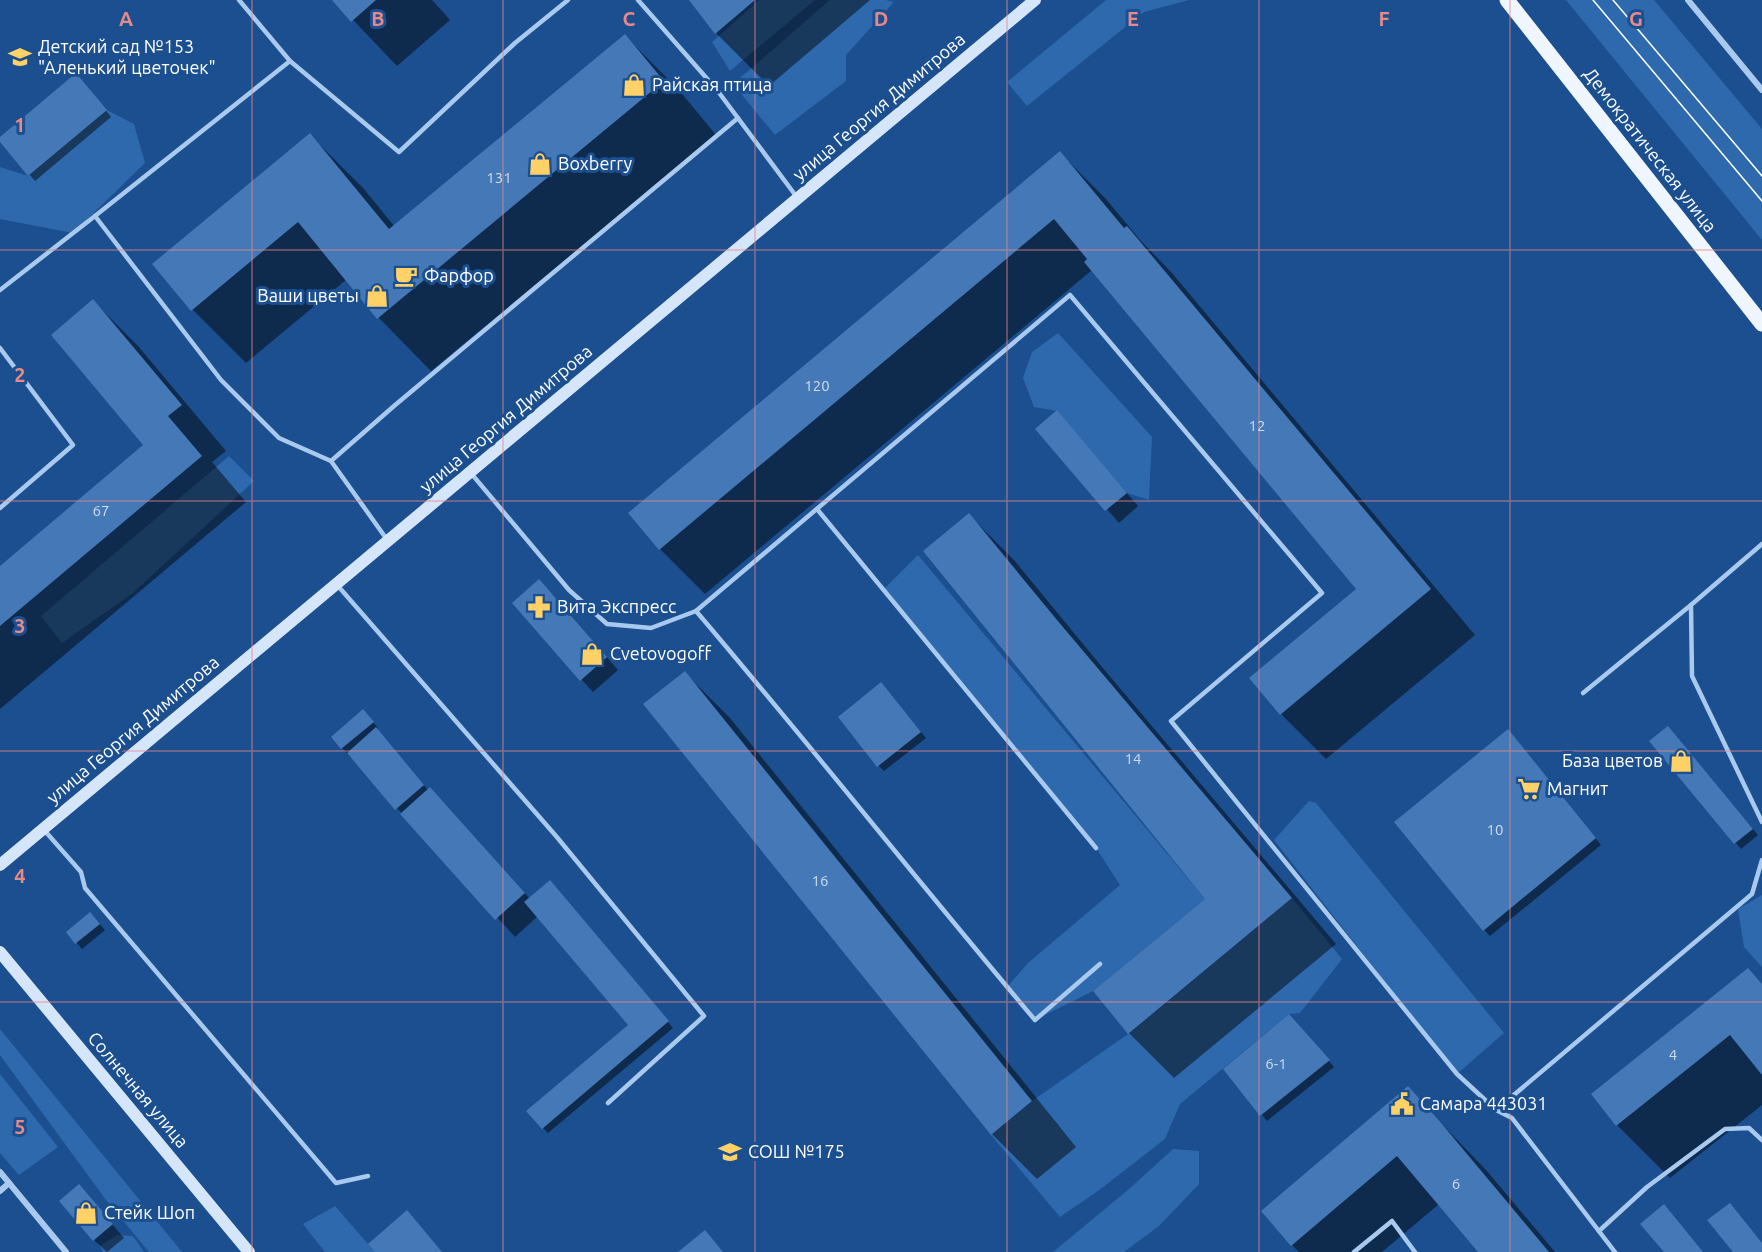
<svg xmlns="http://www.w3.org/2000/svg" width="1762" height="1252" font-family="Ubuntu,sans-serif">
	<rect width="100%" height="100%" fill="#1b4f8f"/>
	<g fill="#2e69ad">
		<polygon points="759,0 815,0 730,71 712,42"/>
		<polygon points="830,0 886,0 894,2 846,55 846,81 775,135 733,84"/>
		<polygon points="1106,0 1189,0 1144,12 1027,106 1007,82"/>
		<polygon points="1566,0 1654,0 1762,129 1762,240"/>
		<polygon points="107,110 134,124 145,163 73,233 0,219 0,167 28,176"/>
		<polygon points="1058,333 1152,437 1149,500 1127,493 1057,411 1034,407 1023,378 1032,352"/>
		<polygon points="229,456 254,481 133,593 62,643 41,616"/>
		<polygon points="918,555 1205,899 1093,991 1035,1020 1007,987 1028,963 1120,885 1096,848 884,589"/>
		<polygon points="1309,801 1316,803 1504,1033 1457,1074 1274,840"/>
		<polygon points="1762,895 1762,967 1744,947 1738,909"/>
		<polygon points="1292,898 1342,959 1300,1013 1289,1014 1180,1104 1165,1139 1098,1191 1060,1217 991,1135 1032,1101 1128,1034"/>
		<polygon points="0,1029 182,1252 149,1252 106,1200 0,1055"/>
		<polygon points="0,1074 58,1147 19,1175 0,1153"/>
		<polygon points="1173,1149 1199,1151 1199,1184 1159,1226 1124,1252 1053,1252 1129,1189"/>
		<polygon points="335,1206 375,1252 325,1252 303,1224"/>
		<polygon points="117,1235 133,1236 144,1252 103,1252 100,1246"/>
	</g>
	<g fill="#0007">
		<polygon points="334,0 432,0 450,20 397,66"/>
		<polygon points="691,0 870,0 769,86 716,33"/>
		<polygon points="625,36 678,89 716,135 431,371 379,318 347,279 246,363 193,310 154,264 310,135 363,188 395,227"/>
		<polygon points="82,81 111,117 35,181 0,139"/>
		<polygon points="1060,153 1105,198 1141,241 1172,273 1475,635 1326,759 1281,714 1251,678 1358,589 1092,270 705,594 660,549"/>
		<polygon points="93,301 138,346 226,451 212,462 246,502 0,709 0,568 145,445"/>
		<polygon points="1057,413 1138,506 1119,523 1038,429"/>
		<polygon points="969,515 1014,560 1102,667 1336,944 1174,1078 1129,1033 1208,900"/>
		<polygon points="552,594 618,670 593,692 581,679"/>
		<polygon points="685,673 730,718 1076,1147 1037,1179 992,1134"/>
		<polygon points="886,690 926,738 884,771 879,766"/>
		<polygon points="369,717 378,728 376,730 428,790 448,807 530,899 556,888 673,1028 548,1133 543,1128 630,1026 538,916 515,937 342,748"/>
		<polygon points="1673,734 1758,835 1741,849 1651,741"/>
		<polygon points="1513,737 1601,845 1490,936 1484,930"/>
		<polygon points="96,920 105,930 82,949 68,932"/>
		<polygon points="1748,970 1762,984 1762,1105 1670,1178 1617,1125 1593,1094"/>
		<polygon points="1295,1022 1334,1067 1267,1121 1225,1069"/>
		<polygon points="1408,1089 1487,1171 1555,1252 1480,1252 1439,1204 1382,1252 1299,1252 1292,1245 1263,1211"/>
		<polygon points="79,1186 124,1238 107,1252 94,1240"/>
	</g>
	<g fill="#4478b7">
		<polygon points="332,0 376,0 351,22"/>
		<polygon points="689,0 755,0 715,34"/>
		<polygon points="625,34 664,81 377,319 298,222 191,311 152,264 310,133 389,229"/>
		<polygon points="76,73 107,110 28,176 0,142 0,137"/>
		<polygon points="1060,151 1124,228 1127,226 1431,589 1280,715 1249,678 1356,589 1084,262 1087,259 1054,219 659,550 628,513"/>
		<polygon points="93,299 182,405 168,416 202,456 0,626 0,566 143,445 51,335"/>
		<polygon points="1057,410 1127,493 1105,511 1035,429"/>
		<polygon points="969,513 1057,620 1292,898 1128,1034 1093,991 1205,899 923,551"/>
		<polygon points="539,579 607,657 580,681 512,603"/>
		<polygon points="685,671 1032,1101 991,1135 643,704"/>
		<polygon points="881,682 921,732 877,767 838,717"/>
		<polygon points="363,709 374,722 341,749 331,737"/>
		<polygon points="1668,726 1753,829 1734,844 1649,741"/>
		<polygon points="376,727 424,785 395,810 347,753"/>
		<polygon points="1508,729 1596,838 1483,931 1394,822"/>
		<polygon points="430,787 525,893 495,920 400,814"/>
		<polygon points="550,880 669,1021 542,1129 526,1111 628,1025 524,902"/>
		<polygon points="90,912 100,924 75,944 66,932"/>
		<polygon points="1748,968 1762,984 1762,1075 1730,1035 1616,1126 1591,1094"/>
		<polygon points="1289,1014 1330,1060 1260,1116 1223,1069"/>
		<polygon points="1408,1086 1442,1124 1549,1252 1478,1252 1397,1156 1291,1246 1261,1211"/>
		<polygon points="79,1184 113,1224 93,1241 59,1201"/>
		<polygon points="1730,1203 1762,1243 1762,1252 1733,1252 1707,1220"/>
		<polygon points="1664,1204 1703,1252 1664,1252 1640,1224"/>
		<polygon points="407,1210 442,1252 375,1252 368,1244"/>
		<polygon points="705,1230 723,1252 678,1252"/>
	</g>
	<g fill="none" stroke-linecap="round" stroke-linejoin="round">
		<g stroke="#a9c9ee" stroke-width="4.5">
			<polyline points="239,0 290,61"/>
			<polyline points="638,0 717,90 796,196"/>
			<polyline points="0,290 95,216"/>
			<polyline points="0,348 73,445 0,508"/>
			<polyline points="331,461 394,406 738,118"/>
			<polyline points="470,472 569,590 607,624 651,628 696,611 1070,295 1322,593 1171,721 1457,1074 1496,1110 1512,1118 1615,1252"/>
			<polyline points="817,509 1096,848"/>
			<polyline points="388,541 331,461 279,438 221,380 95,216 290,61 399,152 515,43 568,0"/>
			<polyline points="1762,544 1691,605 1692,676 1762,822"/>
			<polyline points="338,586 556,836 704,1016 608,1103"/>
			<path d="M696 611C811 746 921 885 1035 1020L1100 964"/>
			<polyline points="1583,693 1691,605"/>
			<polyline points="45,831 81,872 85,888 336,1183 368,1176"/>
			<polyline points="1496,1110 1752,894 1762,860"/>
			<polyline points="1599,1231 1647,1187 1725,1129 1749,1128 1762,1140"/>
			<polyline points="1354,1252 1392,1221 1415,1252"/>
		</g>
		<g stroke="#a9c9ee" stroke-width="6">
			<polyline points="1688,0 1762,90"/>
			<polyline points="0,1172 66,1252"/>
			<polyline points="0,1191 9,1183"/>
		</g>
		<g stroke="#d6e6fa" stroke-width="12">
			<polyline points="0,865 1035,0"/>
			<polyline points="0,952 249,1252"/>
		</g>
		<polyline stroke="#f0f6ff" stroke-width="15" points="1507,0 1762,324"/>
		<g stroke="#fff" stroke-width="1.5">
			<polyline points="1593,0 1762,201"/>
			<polyline points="1613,0 1762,176"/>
		</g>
	</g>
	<path fill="none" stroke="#e88989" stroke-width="1.5" stroke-opacity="0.55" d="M252 0V1252M503 0V1252M755 0V1252M1007 0V1252M1259 0V1252M1510 0V1252M0 250H1762M0 501H1762M0 751H1762M0 1002H1762"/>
	<defs>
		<g id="school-bare" transform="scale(1.8)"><path d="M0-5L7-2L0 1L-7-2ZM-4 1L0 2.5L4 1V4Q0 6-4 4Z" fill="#ffd166" stroke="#1b4f8f" stroke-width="2.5" paint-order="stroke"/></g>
		<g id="shop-bare" transform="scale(1.8)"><path d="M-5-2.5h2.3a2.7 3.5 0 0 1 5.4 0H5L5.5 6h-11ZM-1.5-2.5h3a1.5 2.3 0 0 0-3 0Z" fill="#ffd166" stroke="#1b4f8f" stroke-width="2.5" paint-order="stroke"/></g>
		<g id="cafe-bare" transform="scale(1.8)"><path d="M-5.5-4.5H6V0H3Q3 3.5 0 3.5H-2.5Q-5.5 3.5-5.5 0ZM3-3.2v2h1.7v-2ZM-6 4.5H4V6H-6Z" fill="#ffd166" stroke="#1b4f8f" stroke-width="2.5" paint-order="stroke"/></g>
		<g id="pharmacy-bare" transform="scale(1.8)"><path d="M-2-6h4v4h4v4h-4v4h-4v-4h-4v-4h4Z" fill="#ffd166" stroke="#1b4f8f" stroke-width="2.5" paint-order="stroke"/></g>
		<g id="supermarket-bare" transform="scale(1.8)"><path d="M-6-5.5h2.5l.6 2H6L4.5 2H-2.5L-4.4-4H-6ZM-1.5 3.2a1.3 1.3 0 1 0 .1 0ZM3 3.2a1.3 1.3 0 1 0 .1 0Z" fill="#ffd166" stroke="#1b4f8f" stroke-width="2.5" paint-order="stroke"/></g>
		<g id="civic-bare" transform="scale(1.8)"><path d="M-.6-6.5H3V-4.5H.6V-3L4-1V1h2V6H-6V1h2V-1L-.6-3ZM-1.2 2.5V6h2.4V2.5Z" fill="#ffd166" stroke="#1b4f8f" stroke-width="2.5" paint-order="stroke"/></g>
	</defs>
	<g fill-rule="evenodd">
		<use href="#school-bare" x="20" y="57"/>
		<use href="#shop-bare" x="634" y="85"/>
		<use href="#shop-bare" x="540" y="164"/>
		<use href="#cafe-bare" x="406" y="276"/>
		<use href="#shop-bare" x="377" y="296"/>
		<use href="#pharmacy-bare" x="539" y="607"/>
		<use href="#shop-bare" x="592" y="654"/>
		<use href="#shop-bare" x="1681" y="761"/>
		<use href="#supermarket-bare" x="1529" y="789"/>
		<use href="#civic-bare" x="1402" y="1104"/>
		<use href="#school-bare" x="730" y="1152"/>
		<use href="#shop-bare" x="86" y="1213"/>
	</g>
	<g text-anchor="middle" stroke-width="6" stroke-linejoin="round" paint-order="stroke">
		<g font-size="15" fill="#d0dded">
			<text x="499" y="183">131</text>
			<text x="817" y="391">120</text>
			<text x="1257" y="431">12</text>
			<text x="101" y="516">67</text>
			<text x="1133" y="764">14</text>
			<text x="1495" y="835">10</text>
			<text x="820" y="886">16</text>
			<text x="1673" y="1060">4</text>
			<text x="1276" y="1069">6-1</text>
			<text x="1456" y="1189">6</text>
		</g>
		<g font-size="18" fill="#fff" stroke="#1b4f8f" text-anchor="start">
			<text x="38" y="53">Детский сад №153<tspan x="38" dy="21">"Аленький цветочек"</tspan></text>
			<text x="652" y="91">Райская птица</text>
			<text x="558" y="170">Boxberry</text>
			<text x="424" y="282">Фарфор</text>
			<text x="359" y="302" text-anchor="end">Ваши цветы</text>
			<text x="557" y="613">Вита Экспресс</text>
			<text x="610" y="660">Cvetovogoff</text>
			<text x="1663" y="767" text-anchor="end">База цветов</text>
			<text x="1547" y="795">Магнит</text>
			<text x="1420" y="1110">Самара 443031</text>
			<text x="748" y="1158">СОШ №175</text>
			<text x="104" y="1219">Стейк Шоп</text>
		</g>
		<g font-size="18" fill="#fff" stroke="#1b4f8f">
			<text transform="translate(879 107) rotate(-40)" y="6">улица Георгия Димитрова</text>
			<text transform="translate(1650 150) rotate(52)" y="6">Демократическая улица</text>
			<text transform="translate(506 419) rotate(-40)" y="6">улица Георгия Димитрова</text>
			<text transform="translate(133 730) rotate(-40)" y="6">улица Георгия Димитрова</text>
			<text transform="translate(138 1090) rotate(50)" y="6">Солнечная улица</text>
		</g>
	</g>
	<g font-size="20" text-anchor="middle" font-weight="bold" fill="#e88989" stroke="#1b4f8f" stroke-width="6" stroke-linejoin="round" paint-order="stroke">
		<text x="126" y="26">A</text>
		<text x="378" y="26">B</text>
		<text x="629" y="26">C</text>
		<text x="881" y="26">D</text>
		<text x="1133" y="26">E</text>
		<text x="1384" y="26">F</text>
		<text x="1636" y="26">G</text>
		<text x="20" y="132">1</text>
		<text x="20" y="382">2</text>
		<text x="20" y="633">3</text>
		<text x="20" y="883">4</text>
		<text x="20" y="1134">5</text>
	</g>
</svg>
